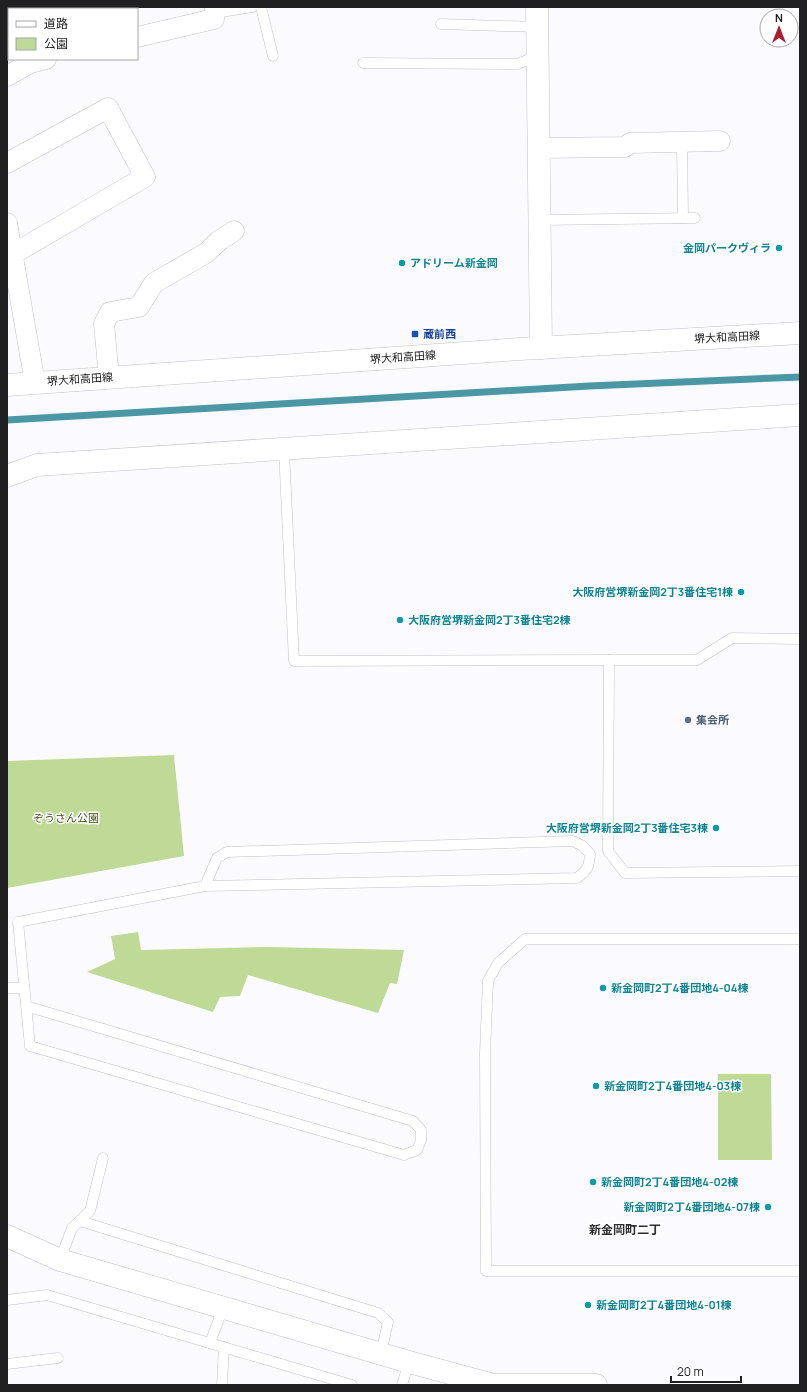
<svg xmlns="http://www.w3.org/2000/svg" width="807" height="1392" font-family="Manrope,'Noto Sans JP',sans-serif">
	<rect width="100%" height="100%" fill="#fbfbff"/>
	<g fill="#bfd997">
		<polygon points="174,755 184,856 7,888 7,761"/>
		<polygon points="138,932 141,950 269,947 404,950 397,984 390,983 378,1013 248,975 240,996 220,997 213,1012 87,972 115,959 111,936"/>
		<polygon points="718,1074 771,1074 772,1160 718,1160"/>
	</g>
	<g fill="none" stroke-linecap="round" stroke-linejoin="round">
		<polyline stroke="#4b97a4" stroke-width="7" points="7,420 589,386 800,377"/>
		<g stroke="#c1c1c7" stroke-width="11">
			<g id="service">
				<polyline points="95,7 96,9"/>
				<polyline points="261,7 273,56"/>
				<polyline points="215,13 252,7"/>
				<polyline points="441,24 537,27"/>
				<polyline points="363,63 518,64 538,55"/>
				<polyline points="682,142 683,218"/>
				<polyline points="540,220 695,218"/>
				<polyline points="284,450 294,661 609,660 608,851 625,873 800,871"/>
				<polyline points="609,660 697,660 732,638 800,639"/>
				<polyline points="800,939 525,939 498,963 488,981 485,1053 486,1271 800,1271"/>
				<polyline points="7,988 24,988"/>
				<path d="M26 1006 413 1121 421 1130V1140L417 1150 404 1155 30 1046C26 1005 22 963 18 922L205 886 577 878C588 870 589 867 590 854L583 846 573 841 227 852 217 858 205 886"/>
				<polyline points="80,1221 378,1313 388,1322 381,1353"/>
				<polyline points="60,1260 72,1228 90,1211 103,1158"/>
				<polyline points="7,1300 47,1295 352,1385"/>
				<polyline points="210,1343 223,1308"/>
				<polyline points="7,1364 58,1358"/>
				<polyline points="222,1385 224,1347"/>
				<polyline points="402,1385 409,1362"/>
			</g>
		</g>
		<g stroke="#c1c1c7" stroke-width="21">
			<g id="minor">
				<polyline points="137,37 214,19 215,7"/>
				<polyline points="7,76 30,63 46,59"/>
				<polyline points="539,148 625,147 630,143 720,141"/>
				<polyline points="7,163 108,108 145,177 13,254"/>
				<polyline points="7,223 35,383"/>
				<polyline points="109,377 104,324 110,312 139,307 154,283 206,253 220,240 234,231"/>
			</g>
		</g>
		<g stroke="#c1c1c7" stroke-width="23">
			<g id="tertiary">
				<polyline points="537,7 541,348"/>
				<polyline points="7,476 37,465 800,415"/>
				<polyline points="7,1236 60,1260 409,1362 494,1385 596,1385"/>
			</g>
		</g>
		<g stroke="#c1c1c7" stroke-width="23">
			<polyline id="primary" points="7,385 520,349 800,333"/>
		</g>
		<use href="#service" stroke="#fff" stroke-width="10"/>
		<use href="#minor" stroke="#fff" stroke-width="20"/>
		<use href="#tertiary" stroke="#fff" stroke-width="22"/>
		<use href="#primary" stroke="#fff" stroke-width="22"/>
	</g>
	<g fill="#0f9aa8" stroke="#fff" stroke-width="1.5">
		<circle cx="779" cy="248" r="4"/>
		<circle cx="402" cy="263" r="4"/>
		<circle cx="741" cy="592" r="4"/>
		<circle cx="400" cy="620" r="4"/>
		<circle cx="716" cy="828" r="4"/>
		<circle cx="603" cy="988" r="4"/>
		<circle cx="596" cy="1086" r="4"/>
		<circle cx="593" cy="1182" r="4"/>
		<circle cx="768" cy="1207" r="4"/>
		<circle cx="588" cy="1305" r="4"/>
	</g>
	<rect fill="#1a4fb4" stroke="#fff" stroke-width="1.5" x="411" y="330" width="8" height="8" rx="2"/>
	<circle fill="#5c6f8a" stroke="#fff" stroke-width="1.5" cx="688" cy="720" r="4"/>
	<g text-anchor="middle" stroke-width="3" stroke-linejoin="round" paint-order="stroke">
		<g font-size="11" font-weight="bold" fill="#0d838f" stroke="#fff" text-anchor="start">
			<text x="771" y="252" text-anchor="end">金岡パークヴィラ</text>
			<text x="410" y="267">アドリーム新金岡</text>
			<text x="733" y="596" text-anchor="end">大阪府営堺新金岡2丁3番住宅1棟</text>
			<text x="408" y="624">大阪府営堺新金岡2丁3番住宅2棟</text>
			<text x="708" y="832" text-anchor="end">大阪府営堺新金岡2丁3番住宅3棟</text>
			<text x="611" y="992">新金岡町2丁4番団地4-04棟</text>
			<text x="604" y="1090">新金岡町2丁4番団地4-03棟</text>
			<text x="601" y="1186">新金岡町2丁4番団地4-02棟</text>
			<text x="760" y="1211" text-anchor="end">新金岡町2丁4番団地4-07棟</text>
			<text x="596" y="1309">新金岡町2丁4番団地4-01棟</text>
		</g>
		<g font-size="11" font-weight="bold" fill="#164399" stroke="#fff" text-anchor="start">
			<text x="423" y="338">蔵前西</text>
		</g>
		<g font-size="11" fill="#202022" stroke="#fff">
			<text transform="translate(727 337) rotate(-3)" y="4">堺大和高田線</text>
			<text transform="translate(403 357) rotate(-4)" y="4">堺大和高田線</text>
			<text transform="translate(80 379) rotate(-4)" y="4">堺大和高田線</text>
		</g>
		<g font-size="11" font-weight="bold" fill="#4e5e75" stroke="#fff" text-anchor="start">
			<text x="696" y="724">集会所</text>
		</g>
		<g font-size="11" fill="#3e501b" stroke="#fff">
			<text x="66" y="822">ぞうさん公園</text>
		</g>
		<g font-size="12" font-weight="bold" fill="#2d2d31" stroke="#fff">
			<text x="625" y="1234">新金岡町二丁</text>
		</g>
	</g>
	<rect width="807" height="1392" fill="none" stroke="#202022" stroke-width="16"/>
	<rect x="8" y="8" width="130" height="52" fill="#ffffff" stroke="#a6a6a7"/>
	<rect x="16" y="21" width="20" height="6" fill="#ffffff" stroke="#a6a6a7"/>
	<text x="44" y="28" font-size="12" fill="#202022">道路</text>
	<rect x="16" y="38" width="20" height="12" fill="#bfd997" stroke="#a6a6a7"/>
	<text x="44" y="48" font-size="12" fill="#202022">公園</text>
	<g transform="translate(779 28)"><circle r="19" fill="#ffffff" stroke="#a6a6a7"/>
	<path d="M0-3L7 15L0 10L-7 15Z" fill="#af1b33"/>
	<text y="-6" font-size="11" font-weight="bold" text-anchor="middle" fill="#202022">N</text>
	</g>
	<path d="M671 1376v6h70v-6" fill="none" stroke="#202022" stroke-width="2"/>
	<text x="677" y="1376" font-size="12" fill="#202022" stroke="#ffffff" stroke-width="3" paint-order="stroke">20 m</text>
</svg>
